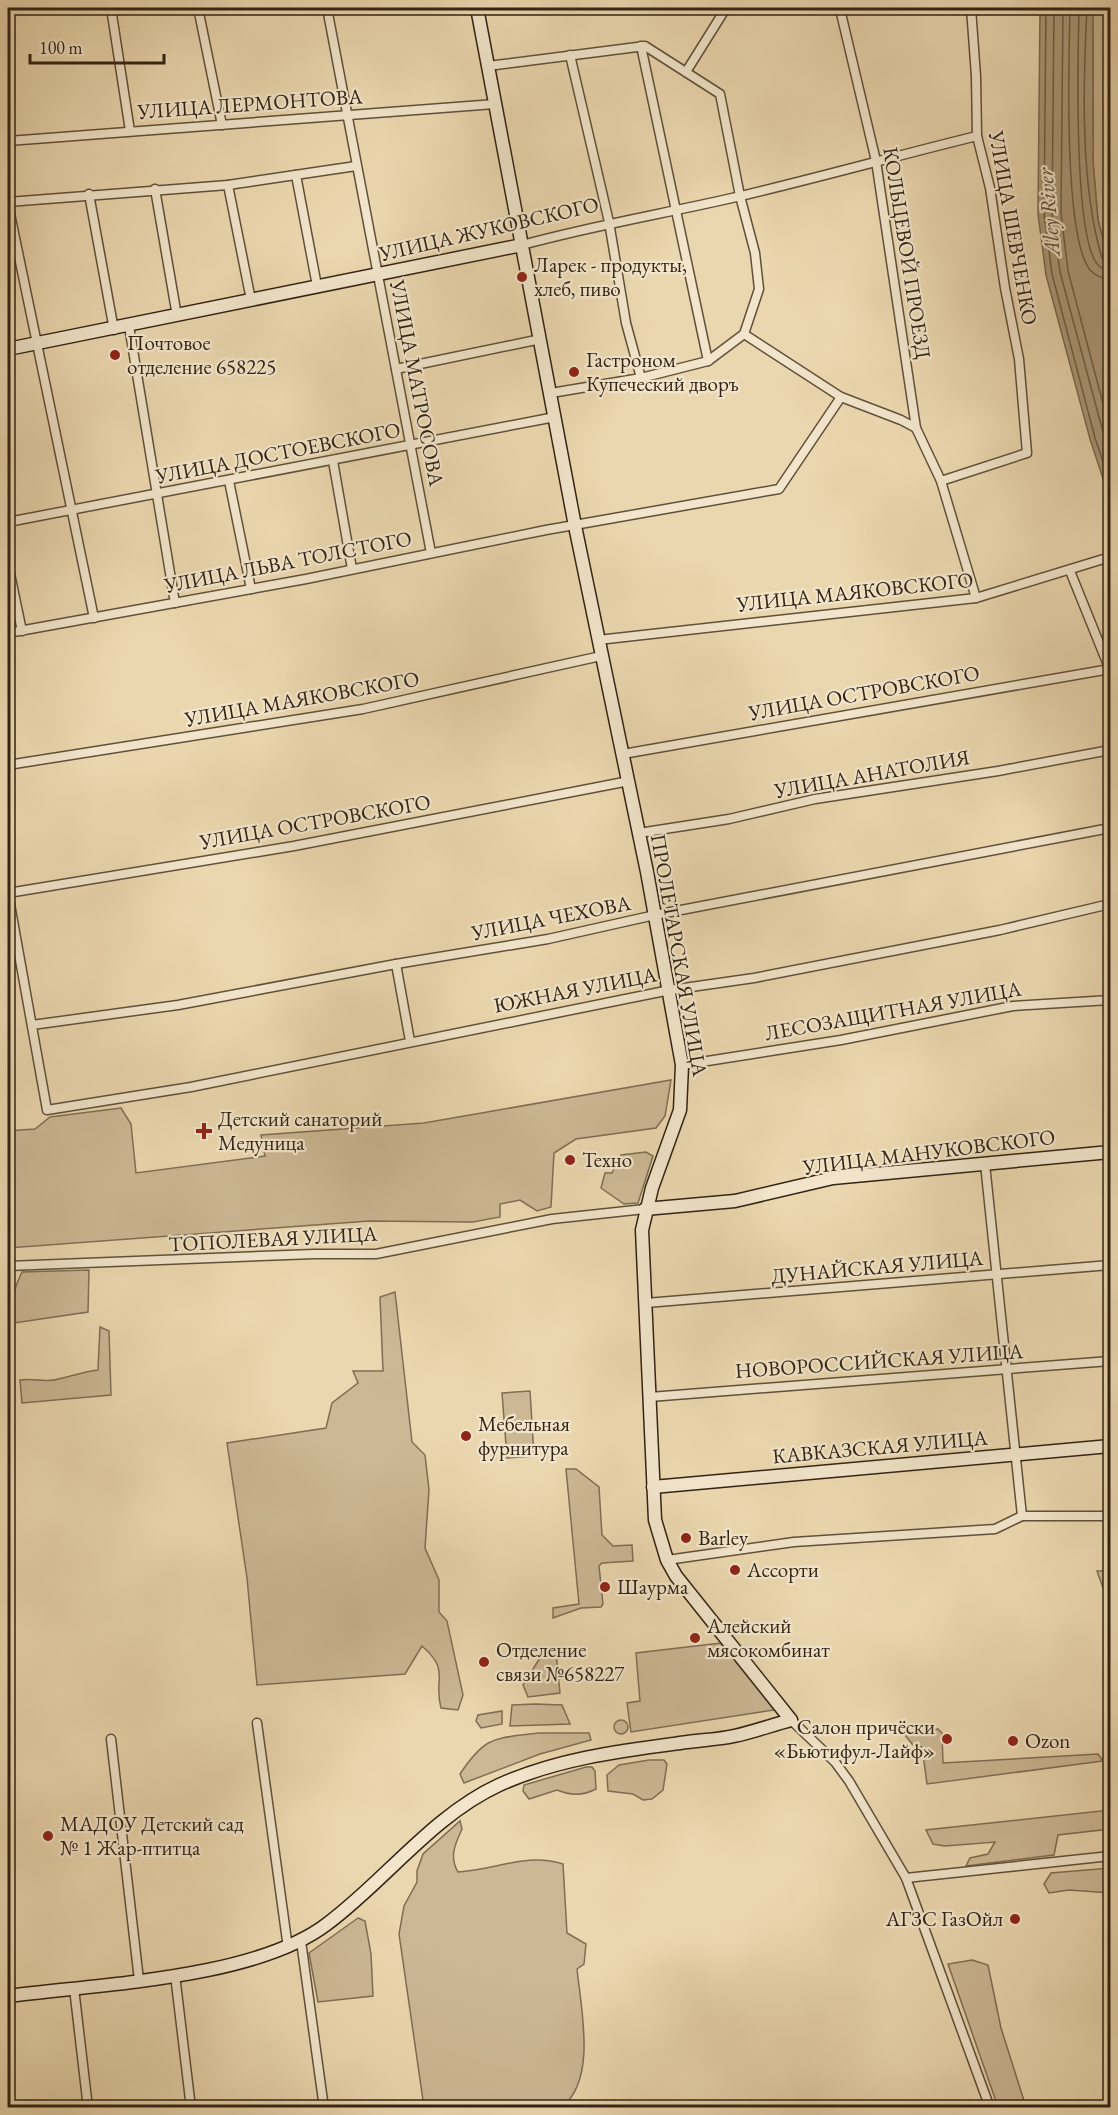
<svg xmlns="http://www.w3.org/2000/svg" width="1118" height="2115" font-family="'EB Garamond',serif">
	<rect width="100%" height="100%" fill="#ebd7af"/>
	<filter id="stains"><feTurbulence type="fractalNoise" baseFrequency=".00333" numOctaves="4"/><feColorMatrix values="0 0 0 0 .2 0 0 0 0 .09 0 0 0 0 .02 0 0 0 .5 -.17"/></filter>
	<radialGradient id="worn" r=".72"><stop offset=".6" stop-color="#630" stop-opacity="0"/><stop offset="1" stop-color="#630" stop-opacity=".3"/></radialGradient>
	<g fill="#ccb895" stroke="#7f6e54" stroke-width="1.5">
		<polygon points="1093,8 1110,8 1110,266 1098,220 1093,162"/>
		<polygon points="671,1080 665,1116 656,1128 576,1139 554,1153 551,1207 537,1211 520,1200 500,1204 500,1217 473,1222 369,1221 8,1248 8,1131 35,1129 50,1117 121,1108 131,1124 136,1173 265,1156 261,1135 424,1123"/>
		<polygon points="646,1152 653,1156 638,1203 624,1204 601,1188 605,1173 612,1173 621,1155"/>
		<path d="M89 1270 88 1312 14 1323C8 1306 14 1288 22 1272Z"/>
		<path d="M395 1292 412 1442 425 1455 429 1490 425 1548 439 1580V1612L447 1621 463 1695 458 1710 441 1708C433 1679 451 1671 422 1646L405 1674 257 1685 247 1578 227 1443 326 1428 332 1403 358 1383 353 1371H383L380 1297Z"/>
		<path d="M100 1327 109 1331 111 1395 22 1403 20 1380C32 1378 43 1382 54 1380 69 1377 82 1372 98 1370Z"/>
		<polygon points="530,1391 534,1456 507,1458 502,1393"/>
		<polygon points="566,1469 576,1469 599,1487 602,1535 613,1546 632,1545 633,1561 602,1563 599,1566 603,1604 601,1607 581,1608 553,1618 553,1608 579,1604"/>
		<polygon points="1097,1571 1110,1571 1110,1598 1105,1593"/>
		<polygon points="721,1643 757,1684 774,1710 631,1732 627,1703 640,1701 636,1653"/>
		<polygon points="556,1652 560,1693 528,1697 523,1685 543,1653"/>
		<polygon points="535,1704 562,1705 570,1724 510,1726 512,1705"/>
		<polygon points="502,1711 502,1724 481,1728 476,1721 478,1715"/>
		<circle cx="621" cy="1727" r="7"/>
		<polygon points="938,1729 942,1733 943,1763 1098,1754 1103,1761 927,1784 922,1747 913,1745 905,1735"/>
		<path d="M538 1733H589L591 1740 540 1754 464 1783 460 1774C486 1735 494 1739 538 1733Z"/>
		<polygon points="649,1760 664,1760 667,1764 663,1790 652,1799 643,1800 633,1794 608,1791 607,1775 619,1765"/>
		<path d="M586 1767H592L595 1771 596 1789C583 1796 571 1796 557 1790L529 1799 523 1791 524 1785Z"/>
		<polygon points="1110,1810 1110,1829 1058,1835 1054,1855 966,1866 970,1858 988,1854 995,1842 945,1846 933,1844 926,1830"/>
		<path d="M460 1821 462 1829C455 1844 449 1857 458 1872 496 1870 527 1852 563 1864L567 1933 586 1944 584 1964 577 1969C581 2009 597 2079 562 2107H424L399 1934 404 1906 417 1882V1871L423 1854Z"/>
		<polygon points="1110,1868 1110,1893 1069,1890 1049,1893 1044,1884 1051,1873"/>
		<polygon points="358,1918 365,1921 371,1954 373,1996 318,2002 309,1953"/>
		<polygon points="972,1960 988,1965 1001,2028 1026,2107 998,2107 948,1964"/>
	</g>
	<polygon fill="#ac9a7a" stroke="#7b6a51" stroke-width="1.5" points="1040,8 1093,8 1093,162 1098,220 1110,266 1110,500 1090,439 1046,275 1038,214"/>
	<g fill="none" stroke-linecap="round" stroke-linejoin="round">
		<g stroke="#6f5e47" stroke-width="1.5">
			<polyline points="1046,8 1044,214 1052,274 1095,438 1110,482"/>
			<polyline points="1054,8 1052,214 1060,272 1110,458"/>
			<polyline points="1063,8 1061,213 1068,271 1110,430"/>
			<path d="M1070 8C1069 57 1063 236 1090 270 1096 276 1103 279 1110 279"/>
			<path d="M1079 8C1078 51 1073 238 1098 265 1102 269 1106 270 1110 270"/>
			<path d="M1087 8C1083 84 1080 185 1102 258L1110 262"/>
		</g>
		<g stroke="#60503b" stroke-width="11">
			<g id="street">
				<polyline points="111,8 130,131"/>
				<polyline points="198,8 222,125"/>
				<polyline points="327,8 431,553"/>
				<polyline points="837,8 840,9 876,161 916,428 941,481 1027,453 1019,359 1005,288 990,188 977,136 976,76 971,8"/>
				<polyline points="641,46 708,361"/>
				<polyline points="570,55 609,222 626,323 641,378"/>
				<polyline points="488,66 645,46 720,94 740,196 755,253 759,289 744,334 708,361 641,378 551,393"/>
				<polyline points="686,72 726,8"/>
				<polyline points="8,141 495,104"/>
				<polyline points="296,175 317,286"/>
				<polyline points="228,185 251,300"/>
				<polyline points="155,189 177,316"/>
				<polyline points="89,194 114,330"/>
				<polyline points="8,202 228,185 356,166"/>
				<polyline points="8,204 94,618"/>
				<path d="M522 245C591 226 662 214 732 198 814 179 895 156 977 136"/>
				<polyline points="129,326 175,603"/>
				<polyline points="744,334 841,397 901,420 916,428"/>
				<polyline points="396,369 541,339"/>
				<polyline points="333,461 352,569"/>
				<polyline points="229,481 251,589"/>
				<polyline points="941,481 976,598"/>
				<polyline points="8,522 555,417"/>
				<polyline points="8,564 22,631"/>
				<polyline points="1070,571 1110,670"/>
				<polyline points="8,633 306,579 546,530 779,489 841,397"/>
				<polyline points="598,640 976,598 1110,557"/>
				<polyline points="623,754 1110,669"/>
				<polyline points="8,765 363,709 601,656"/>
				<polyline points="639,833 729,819 815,799 998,771 1110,750"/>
				<polyline points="8,893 47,1110 191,1087 670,990 754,978 1000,930 1110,904"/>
				<polyline points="8,893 294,846 629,781"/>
				<polyline points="396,964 410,1041"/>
				<polyline points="32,1025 178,1005 396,964 548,939 655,915 1110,828"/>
				<polyline points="682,1065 841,1040 1013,1006 1110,1000"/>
				<polyline points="985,1164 1022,1516"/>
				<polyline points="8,1266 314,1254 376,1254 552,1219 645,1209"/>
				<polyline points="646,1303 1110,1265"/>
				<polyline points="650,1397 1110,1361"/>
				<polyline points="667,1560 794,1542 995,1529 1022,1516 1110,1516"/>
				<polyline points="791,1720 835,1762 849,1781 906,1878 990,2108"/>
				<polyline points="257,1723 288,1948"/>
				<polyline points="111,1739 139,1980"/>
				<polyline points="906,1878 1110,1856"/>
				<polyline points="301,1941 324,2108"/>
				<polyline points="175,1975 191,2108"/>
				<polyline points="74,1988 88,2108"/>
			</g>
		</g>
		<g stroke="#322314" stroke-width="15">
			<g id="secondary">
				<polyline points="8,349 522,245"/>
				<polyline points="645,1209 735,1201 833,1178 1110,1152"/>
				<polyline points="653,1487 1110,1446"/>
				<path d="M8 1996C98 1984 255 1979 327 1924 386 1880 432 1816 499 1785 556 1759 619 1751 680 1743 698 1740 716 1740 734 1736 753 1732 772 1725 791 1720L676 1576 667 1560 655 1520 642 1230 652 1188 680 1110 682 1065 647 872 575 526 477 8"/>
			</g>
		</g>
		<use href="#street" stroke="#f2e5cb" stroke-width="8"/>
		<use href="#secondary" stroke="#f2e5cb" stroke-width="12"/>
	</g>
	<g fill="#8f2418" stroke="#f2e5cb" stroke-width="2">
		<circle cx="522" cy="277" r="6"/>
		<circle cx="115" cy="355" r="6"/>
		<circle cx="574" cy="372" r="6"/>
		<path d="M201 1122h6v6h6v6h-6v6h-6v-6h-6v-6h6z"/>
		<circle cx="570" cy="1160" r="6"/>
		<circle cx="466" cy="1436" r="6"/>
		<circle cx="686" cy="1538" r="6"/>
		<circle cx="735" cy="1570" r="6"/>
		<circle cx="605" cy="1587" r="6"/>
		<circle cx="695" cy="1638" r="6"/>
		<circle cx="484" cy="1662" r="6"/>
		<circle cx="947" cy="1739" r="6"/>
		<circle cx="1013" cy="1741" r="6"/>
		<circle cx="48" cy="1836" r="6"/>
		<circle cx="1015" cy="1919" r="6"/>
	</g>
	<g text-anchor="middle" stroke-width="4.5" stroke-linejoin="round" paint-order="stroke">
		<g font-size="21" fill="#322314" stroke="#f2e5cb">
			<text transform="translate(250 104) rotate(-4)" y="7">УЛИЦА ЛЕРМОНТОВА</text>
			<text transform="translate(1013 228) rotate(80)" y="7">УЛИЦА ШЕВЧЕНКО</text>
			<text transform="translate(489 229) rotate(-13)" y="7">УЛИЦА ЖУКОВСКОГО</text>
			<text transform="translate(907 253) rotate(81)" y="7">КОЛЬЦЕВОЙ ПРОЕЗД</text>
			<text transform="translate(417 383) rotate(79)" y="7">УЛИЦА МАТРОСОВА</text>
			<text transform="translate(278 453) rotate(-11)" y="7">УЛИЦА ДОСТОЕВСКОГО</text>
			<text transform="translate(288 562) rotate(-11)" y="7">УЛИЦА ЛЬВА ТОЛСТОГО</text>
			<text transform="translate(855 592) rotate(-6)" y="7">УЛИЦА МАЯКОВСКОГО</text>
			<text transform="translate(864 693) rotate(-10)" y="7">УЛИЦА ОСТРОВСКОГО</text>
			<text transform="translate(302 699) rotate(-10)" y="7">УЛИЦА МАЯКОВСКОГО</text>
			<text transform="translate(872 774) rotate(-10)" y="7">УЛИЦА АНАТОЛИЯ</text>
			<text transform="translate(315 822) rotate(-10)" y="7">УЛИЦА ОСТРОВСКОГО</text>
			<text transform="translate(551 918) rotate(-11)" y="7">УЛИЦА ЧЕХОВА</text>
			<text transform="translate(679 955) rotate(80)" y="7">ПРОЛЕТАРСКАЯ УЛИЦА</text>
			<text transform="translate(575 990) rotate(-11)" y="7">ЮЖНАЯ УЛИЦА</text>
			<text transform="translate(893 1011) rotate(-10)" y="7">ЛЕСОЗАЩИТНАЯ УЛИЦА</text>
			<text transform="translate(929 1152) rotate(-7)" y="7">УЛИЦА МАНУКОВСКОГО</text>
			<text transform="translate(273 1239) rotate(-3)" y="7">ТОПОЛЕВАЯ УЛИЦА</text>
			<text transform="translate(877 1267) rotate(-5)" y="7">ДУНАЙСКАЯ УЛИЦА</text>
			<text transform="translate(879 1361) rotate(-4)" y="7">НОВОРОССИЙСКАЯ УЛИЦА</text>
			<text transform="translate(880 1447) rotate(-5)" y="7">КАВКАЗСКАЯ УЛИЦА</text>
		</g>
		<g font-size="21" fill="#322314" stroke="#f2e5cb" text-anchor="start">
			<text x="534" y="272">Ларек - продукты,<tspan x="534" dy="24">хлеб, пиво</tspan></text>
			<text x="127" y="350">Почтовое<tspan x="127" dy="24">отделение 658225</tspan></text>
			<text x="586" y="367">Гастроном<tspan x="586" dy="24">Купеческий дворъ</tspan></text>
			<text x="218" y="1126">Детский санаторий<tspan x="218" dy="24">Медуница</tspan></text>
			<text x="582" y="1167">Техно</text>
			<text x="478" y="1431">Мебельная<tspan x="478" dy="24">фурнитура</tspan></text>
			<text x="698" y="1545">Barley</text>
			<text x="747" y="1577">Ассорти</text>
			<text x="617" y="1594">Шаурма</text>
			<text x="707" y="1633">Алейский<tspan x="707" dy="24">мясокомбинат</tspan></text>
			<text x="496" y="1657">Отделение<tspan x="496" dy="24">связи №658227</tspan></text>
			<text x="935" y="1734" text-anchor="end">Салон причёски<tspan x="935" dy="24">«Бьютифул-Лайф»</tspan></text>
			<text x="1025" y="1748">Ozon</text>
			<text x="60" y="1831">МАДОУ Детский сад<tspan x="60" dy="24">№ 1 Жар-птитца</tspan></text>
			<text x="1003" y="1926" text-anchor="end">АГЗС ГазОйл</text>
		</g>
		<g font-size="22" font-style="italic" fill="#5d4d38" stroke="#f2e5cb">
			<text transform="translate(1048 212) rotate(-95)" y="8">Aley River</text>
		</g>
	</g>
	<rect width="1118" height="2115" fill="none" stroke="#ebd7af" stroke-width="30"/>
	<rect x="9" y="9" width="1100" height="2097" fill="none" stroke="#322314" stroke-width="3"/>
	<rect x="15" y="15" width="1088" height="2085" fill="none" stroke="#322314" stroke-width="1.5"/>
	<path d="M30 54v9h134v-9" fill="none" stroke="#322314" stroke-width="3"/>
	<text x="39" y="54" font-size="18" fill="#322314" stroke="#f2e5cb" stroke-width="4.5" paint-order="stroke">100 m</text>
	<rect width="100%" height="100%" filter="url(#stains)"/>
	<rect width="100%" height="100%" fill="url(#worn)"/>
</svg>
